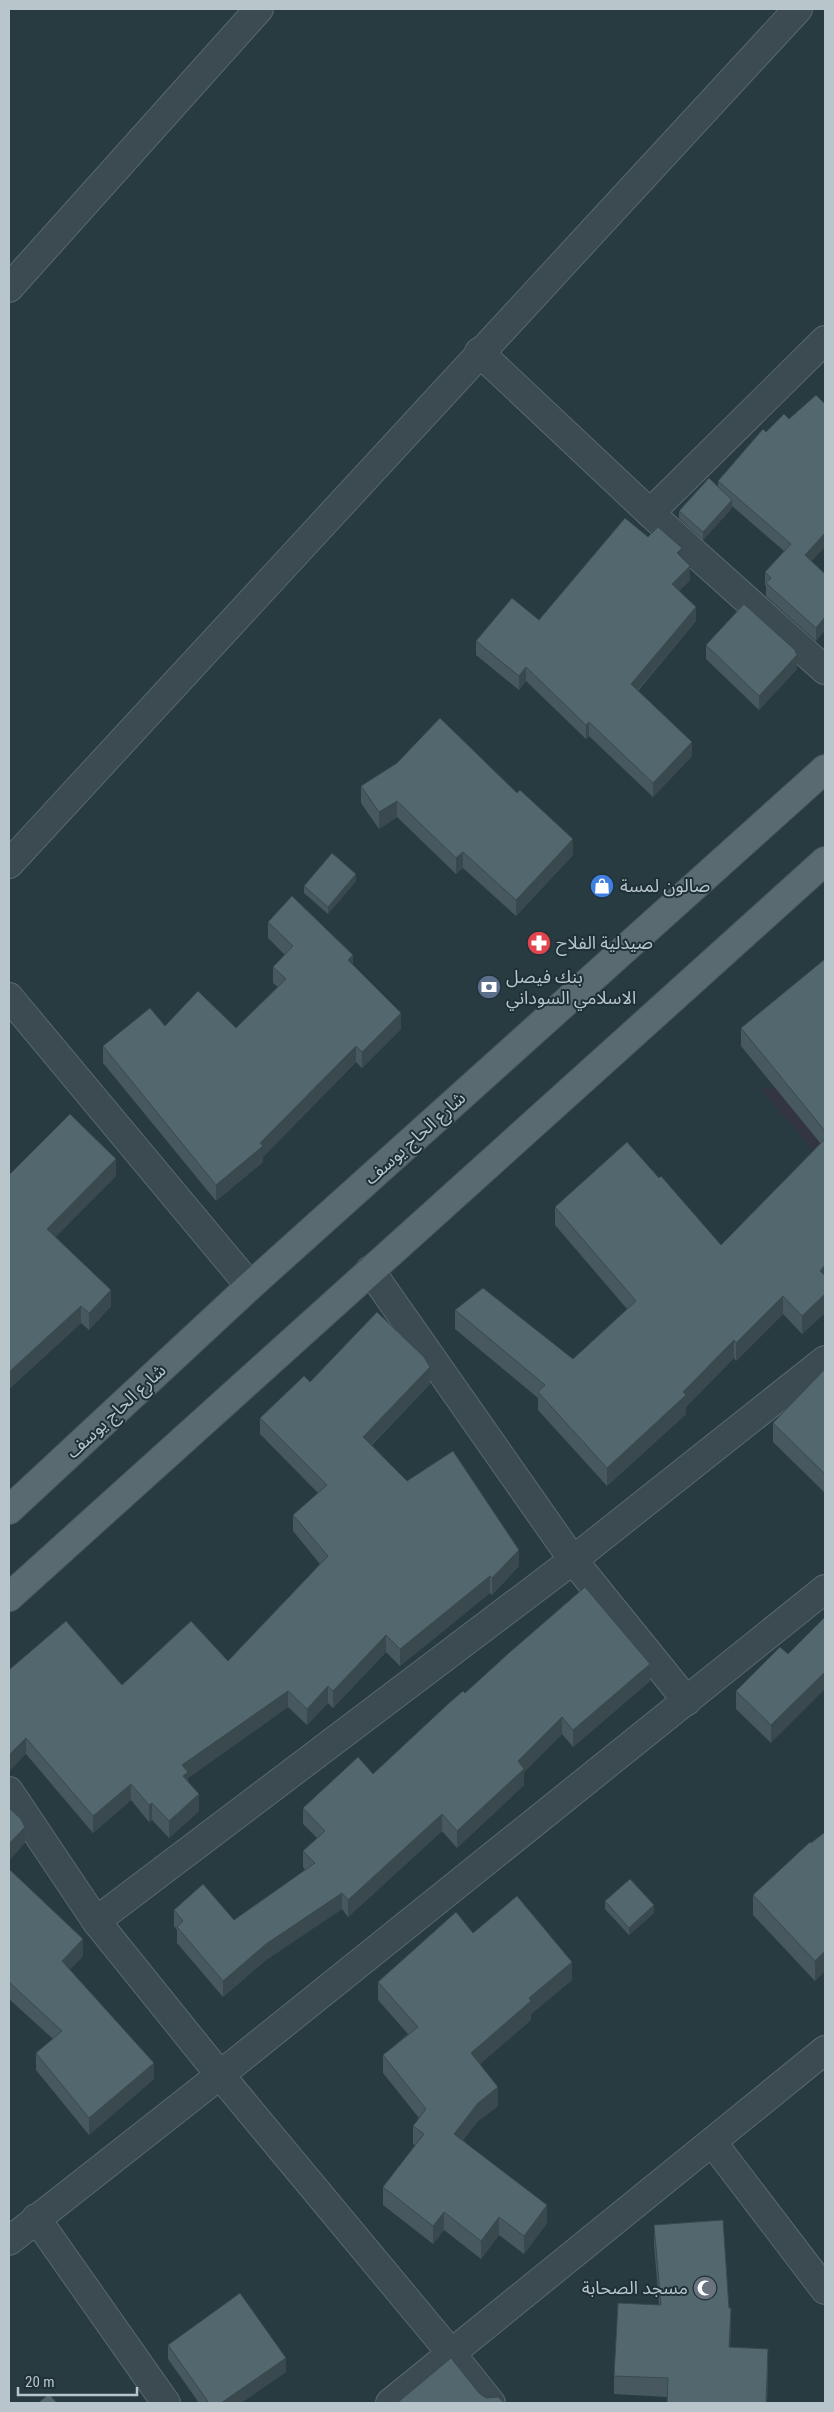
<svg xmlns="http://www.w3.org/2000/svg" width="834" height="2412" font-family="'Roboto Condensed','Noto Sans Arabic',sans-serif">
	<rect width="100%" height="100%" fill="#273b41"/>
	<polygon fill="#333642" points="825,1080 825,1164 760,1089"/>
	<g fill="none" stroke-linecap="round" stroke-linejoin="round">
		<g stroke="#59696e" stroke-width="30">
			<g id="minor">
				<polyline points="9,288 259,9"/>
				<polyline points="479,352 650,513 825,670"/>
				<polyline points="650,513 825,340"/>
				<polyline points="9,864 798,9"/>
				<polyline points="9,997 250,1286"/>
				<polyline points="370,1270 573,1560 687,1701"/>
				<polyline points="9,1791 96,1921 220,2075 451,2353 491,2403"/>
				<polyline points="96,1921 573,1560 825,1360"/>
				<polyline points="713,2143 825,2290"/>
				<polyline points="36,2218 166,2403"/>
				<polyline points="9,2241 220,2075 825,1589"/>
				<polyline points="390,2403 825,2050"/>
			</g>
		</g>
		<g stroke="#48575d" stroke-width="30">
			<g id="major">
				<polyline points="9,1510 250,1286 825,769"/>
				<polyline points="9,1597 825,861"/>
			</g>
		</g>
		<use href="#minor" stroke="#3b4b51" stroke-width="28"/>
		<use href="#major" stroke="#596b71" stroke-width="28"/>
	</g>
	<g fill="#47595f">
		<polygon points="825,404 825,547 811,561 825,574 825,630 816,641 766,596 766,586 765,585 765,572 784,551 732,506 732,508 703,540 679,518 679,511 718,488 718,481 766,432 789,419"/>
		<polygon points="648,537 682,557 690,580 679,591 696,621 638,691 692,756 653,797 589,736 586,739 526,681 519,690 476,655 476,641 539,620"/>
		<polygon points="706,645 797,669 759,710 706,659"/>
		<polygon points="361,786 573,855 516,916 463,868 456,874 397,817 379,829 361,803"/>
		<polygon points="356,881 328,914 304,893 304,886"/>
		<polygon points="268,922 353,965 401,1029 362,1068 356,1062 263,1157 263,1162 216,1201 103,1063 103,1046 165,1026 236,1028 278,987 273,983 273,967 285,955 268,938"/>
		<polygon points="825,959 825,1313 802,1334 783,1314 736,1361 734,1358 686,1407 686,1414 607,1486 538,1410 538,1398 455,1329 455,1310 573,1359 627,1309 555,1225 555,1207 659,1178 721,1245 821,1144 741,1046 741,1028"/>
		<polygon points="9,1175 116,1176 55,1237 111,1306 89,1330 81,1323 9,1389"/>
		<polygon points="825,1369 825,1493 773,1442 773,1423"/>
		<polygon points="310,1382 430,1384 372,1445 407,1481 519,1566 492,1595 490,1593 400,1666 386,1652 333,1708 328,1703 307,1725 288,1707 188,1778 188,1781 199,1811 169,1838 152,1820 149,1822 131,1800 93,1833 26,1754 9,1670 122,1685 228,1661 320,1564 293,1531 293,1515 318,1493 260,1434 260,1418"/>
		<polygon points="780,1647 771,1743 736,1709 736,1691"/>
		<polygon points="650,1681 573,1747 562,1734 524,1772 524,1785 457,1848 442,1831 348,1917 342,1909 266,1960 223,1997 177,1943 177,1930 174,1926 174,1910 234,1920 305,1870 303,1867 303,1851 317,1838 303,1824 303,1808 373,1774 465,1693"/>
		<polygon points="825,1832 825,1971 815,1981 753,1915 753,1895 811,1843"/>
		<polygon points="9,1869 83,1956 69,1970 154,2079 89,2135 36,2070 36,2053 53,2039 9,1999"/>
		<polygon points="605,1901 654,1913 629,1935 605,1909"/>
		<polygon points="473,1933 572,1980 531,2014 531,2020 480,2064 498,2106 478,2121 463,2140 547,2223 524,2254 499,2235 481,2259 444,2230 433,2244 383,2205 383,2187 415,2145 413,2144 413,2126 419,2118 383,2073 383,2055 408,2034 378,2000 378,1982"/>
		<polygon points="654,2225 729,2308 731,2326 730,2347 768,2367 767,2403 667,2403 667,2397 614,2394 614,2376 659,2305 654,2244"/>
		<polygon points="168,2345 286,2372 241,2403 199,2403 168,2359"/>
	</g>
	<g fill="#39494d">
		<polygon points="732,500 732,508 703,540 703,532"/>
		<polygon points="825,533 825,547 805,568 805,555"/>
		<polygon points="682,548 682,562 677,553"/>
		<polygon points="690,566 690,580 672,598 672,584"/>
		<polygon points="696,607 696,621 631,698 631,684"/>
		<polygon points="825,617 825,630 816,641 816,628"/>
		<polygon points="797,655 797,669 759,710 759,696"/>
		<polygon points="526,667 526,681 519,690 519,676"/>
		<polygon points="589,722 589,736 586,739 586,725"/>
		<polygon points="692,742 692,756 653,797 653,783"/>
		<polygon points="397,801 397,817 379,829 379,812"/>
		<polygon points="573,839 573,855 516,916 516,900"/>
		<polygon points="463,852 463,868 456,874 456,858"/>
		<polygon points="356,874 356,881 328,914 328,907"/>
		<polygon points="353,955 353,971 348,960"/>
		<polygon points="401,1013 401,1029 362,1068 362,1052"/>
		<polygon points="356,1046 356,1062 263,1157 263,1162 216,1201 216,1185 260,1143"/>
		<polygon points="116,1159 116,1176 47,1246 47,1229"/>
		<polygon points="825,1265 825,1284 820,1271"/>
		<polygon points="111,1290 111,1306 89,1330 89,1313"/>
		<polygon points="825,1294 825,1313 802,1334 802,1316"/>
		<polygon points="783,1296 783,1314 736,1361 736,1343"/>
		<polygon points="81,1306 81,1323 9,1389 9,1372"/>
		<polygon points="734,1340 734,1358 686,1407 686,1414 607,1486 607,1468"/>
		<polygon points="430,1367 430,1384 363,1453 363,1437"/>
		<polygon points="519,1550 519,1566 492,1595 492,1578"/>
		<polygon points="490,1576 490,1593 400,1666 400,1649"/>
		<polygon points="386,1635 386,1652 333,1708 333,1691"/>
		<polygon points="650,1664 650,1681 573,1747 573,1730"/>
		<polygon points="825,1672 825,1689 771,1743 771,1725"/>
		<polygon points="328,1686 328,1703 307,1725 307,1709"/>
		<polygon points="288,1691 288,1707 188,1778 188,1789 183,1781 182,1765"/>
		<polygon points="562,1717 562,1734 524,1772 524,1785 457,1848 457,1831 518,1761"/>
		<polygon points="26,1738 26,1754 9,1772 9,1755"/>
		<polygon points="131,1784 131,1800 93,1833 93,1816"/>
		<polygon points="199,1794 199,1811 169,1838 169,1821"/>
		<polygon points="152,1803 152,1820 149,1822 149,1805"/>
		<polygon points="442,1814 442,1831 348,1917 348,1900"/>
		<polygon points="25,1827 25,1843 9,1861 9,1844"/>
		<polygon points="342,1893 342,1909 266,1960 223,1997 223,1981 266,1944"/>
		<polygon points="654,1905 654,1913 629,1935 629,1928"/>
		<polygon points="83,1939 83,1956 62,1978 62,1961"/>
		<polygon points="825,1951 825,1971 815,1981 815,1961"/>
		<polygon points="572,1962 572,1980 531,2014 531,2020 471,2072 471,2053 529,1998"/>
		<polygon points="154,2063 154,2079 89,2135 89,2118"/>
		<polygon points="498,2087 498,2106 478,2121 454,2152 454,2134 478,2103"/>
		<polygon points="547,2205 547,2223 524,2254 524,2236"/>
		<polygon points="444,2212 444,2230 433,2244 433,2226"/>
		<polygon points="499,2217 499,2235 481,2259 481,2241"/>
		<polygon points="731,2308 731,2326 729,2366 729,2347"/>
		<polygon points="768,2349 767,2403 766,2403"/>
		<polygon points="286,2358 286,2372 241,2403 221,2403"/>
	</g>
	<g fill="#52686e" stroke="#39494d">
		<polygon points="816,395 825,404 825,533 805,555 825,574 825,617 816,628 766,583 771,578 765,572 791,544 718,481 763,429 766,432 784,414 789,419"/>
		<polygon points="709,478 732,500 703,532 679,511"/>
		<polygon points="625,518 648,537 658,527 682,548 677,553 690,566 672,584 696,607 631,684 692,742 653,783 589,722 586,725 526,667 519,676 476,641 512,598 539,620"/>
		<polygon points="744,604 795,650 797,655 759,696 706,645"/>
		<polygon points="440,718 517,793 520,790 573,839 516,900 463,852 456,858 397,801 379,812 361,786 397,763"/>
		<polygon points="332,853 356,874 328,907 304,886"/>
		<polygon points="292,896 353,955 348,960 401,1013 362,1052 356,1046 260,1143 263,1146 216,1185 103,1046 150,1008 165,1026 198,991 236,1028 286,979 273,967 293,946 268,922"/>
		<polygon points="825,959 825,1131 741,1028"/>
		<polygon points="70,1114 116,1159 47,1229 111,1290 89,1313 81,1306 9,1372 9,1175"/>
		<polygon points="825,1139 825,1265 820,1271 825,1276 825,1294 802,1316 783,1296 736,1343 734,1340 683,1392 686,1395 607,1468 538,1392 545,1385 455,1310 483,1288 573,1359 636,1301 555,1207 627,1142 659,1178 661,1176 721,1245"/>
		<polygon points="377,1312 424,1357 430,1367 363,1437 407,1481 453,1451 519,1550 492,1578 490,1576 400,1649 386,1635 333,1691 328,1686 307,1709 288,1691 182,1765 188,1772 183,1776 199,1794 169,1821 152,1803 149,1805 131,1784 93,1816 26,1738 9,1755 9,1670 66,1621 122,1685 191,1621 228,1661 328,1556 293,1515 327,1485 260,1418 304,1376 310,1382"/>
		<polygon points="825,1369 825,1474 773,1423"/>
		<polygon points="585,1587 650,1664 573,1730 562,1717 518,1761 524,1769 457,1831 442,1814 348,1900 342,1893 266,1944 223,1981 177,1927 183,1921 174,1910 203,1884 234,1920 315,1863 303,1851 325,1831 303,1808 358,1757 373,1774 448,1704 463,1691 465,1693 510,1652"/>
		<polygon points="825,1617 825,1672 771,1725 736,1691 780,1647 788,1654"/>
		<polygon points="9,1808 20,1818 25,1827 9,1844"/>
		<polygon points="825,1832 825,1951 815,1961 753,1895 810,1842 811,1843"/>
		<polygon points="9,1869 83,1939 62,1961 154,2063 89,2118 36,2053 62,2031 9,1982"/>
		<polygon points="630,1879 654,1905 629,1928 605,1901"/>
		<polygon points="517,1896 572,1962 529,1998 531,2001 471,2053 498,2087 478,2103 454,2134 547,2205 524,2236 499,2217 481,2241 444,2212 433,2226 383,2187 424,2134 413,2126 426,2109 383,2055 418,2027 378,1982 456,1912 473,1933"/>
		<polygon points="723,2220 729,2308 731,2308 729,2347 768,2349 766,2403 667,2403 668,2378 614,2376 618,2303 661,2305 654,2225"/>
		<polygon points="240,2293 286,2358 221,2403 209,2403 168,2345"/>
		<polygon points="451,2358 479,2393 486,2398 498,2397 504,2403 397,2403"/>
		<polygon points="49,2394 57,2403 38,2403"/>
	</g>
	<defs>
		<g id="shop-disc" transform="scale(1.25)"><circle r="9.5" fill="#3f7fe0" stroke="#1f3037"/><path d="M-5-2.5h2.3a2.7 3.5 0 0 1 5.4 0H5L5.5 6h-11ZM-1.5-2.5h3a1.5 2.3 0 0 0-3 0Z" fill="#fff"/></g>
		<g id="pharmacy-disc" transform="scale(1.25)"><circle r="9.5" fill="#e0444e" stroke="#1f3037"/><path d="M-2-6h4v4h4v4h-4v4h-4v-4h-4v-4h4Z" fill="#fff"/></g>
		<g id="bank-disc" transform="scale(1.25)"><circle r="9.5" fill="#5c6f8a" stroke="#1f3037"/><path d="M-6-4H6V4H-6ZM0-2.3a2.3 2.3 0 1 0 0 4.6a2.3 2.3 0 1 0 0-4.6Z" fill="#fff"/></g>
		<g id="mosque-disc" transform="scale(1.25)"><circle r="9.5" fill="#6b7280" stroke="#1f3037"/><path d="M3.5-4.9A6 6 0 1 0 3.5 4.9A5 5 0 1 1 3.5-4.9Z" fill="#fff"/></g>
	</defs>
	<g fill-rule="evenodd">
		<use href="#shop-disc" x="602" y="886"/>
		<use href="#pharmacy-disc" x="539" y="943"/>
		<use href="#bank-disc" x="489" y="987"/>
		<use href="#mosque-disc" x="705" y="2288"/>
	</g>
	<g text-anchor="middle" stroke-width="4" stroke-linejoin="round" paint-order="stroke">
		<g font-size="18" fill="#b8c6cb" stroke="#1f3037" text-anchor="start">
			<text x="620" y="892">صالون لمسة</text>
			<text x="556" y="949">صيدلية الفلاح</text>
			<text x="506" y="983">بنك فيصل<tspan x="506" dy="21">الاسلامي السوداني</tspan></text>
			<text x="688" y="2294" text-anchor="end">مسجد الصحابة</text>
		</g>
		<g font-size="18" fill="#b8c6cb" stroke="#1f3037">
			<text transform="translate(415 1138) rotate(-42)" y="6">شارع الحاج يوسف</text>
			<text transform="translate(116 1411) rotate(-43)" y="6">شارع الحاج يوسف</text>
		</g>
	</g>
	<rect width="834" height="2412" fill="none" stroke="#b8c6cb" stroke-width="20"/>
	<path d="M18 2387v8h119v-8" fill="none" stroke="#b8c6cb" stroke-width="2.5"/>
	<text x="25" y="2387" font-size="15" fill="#b8c6cb" stroke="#1f3037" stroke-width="4" paint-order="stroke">20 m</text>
</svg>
